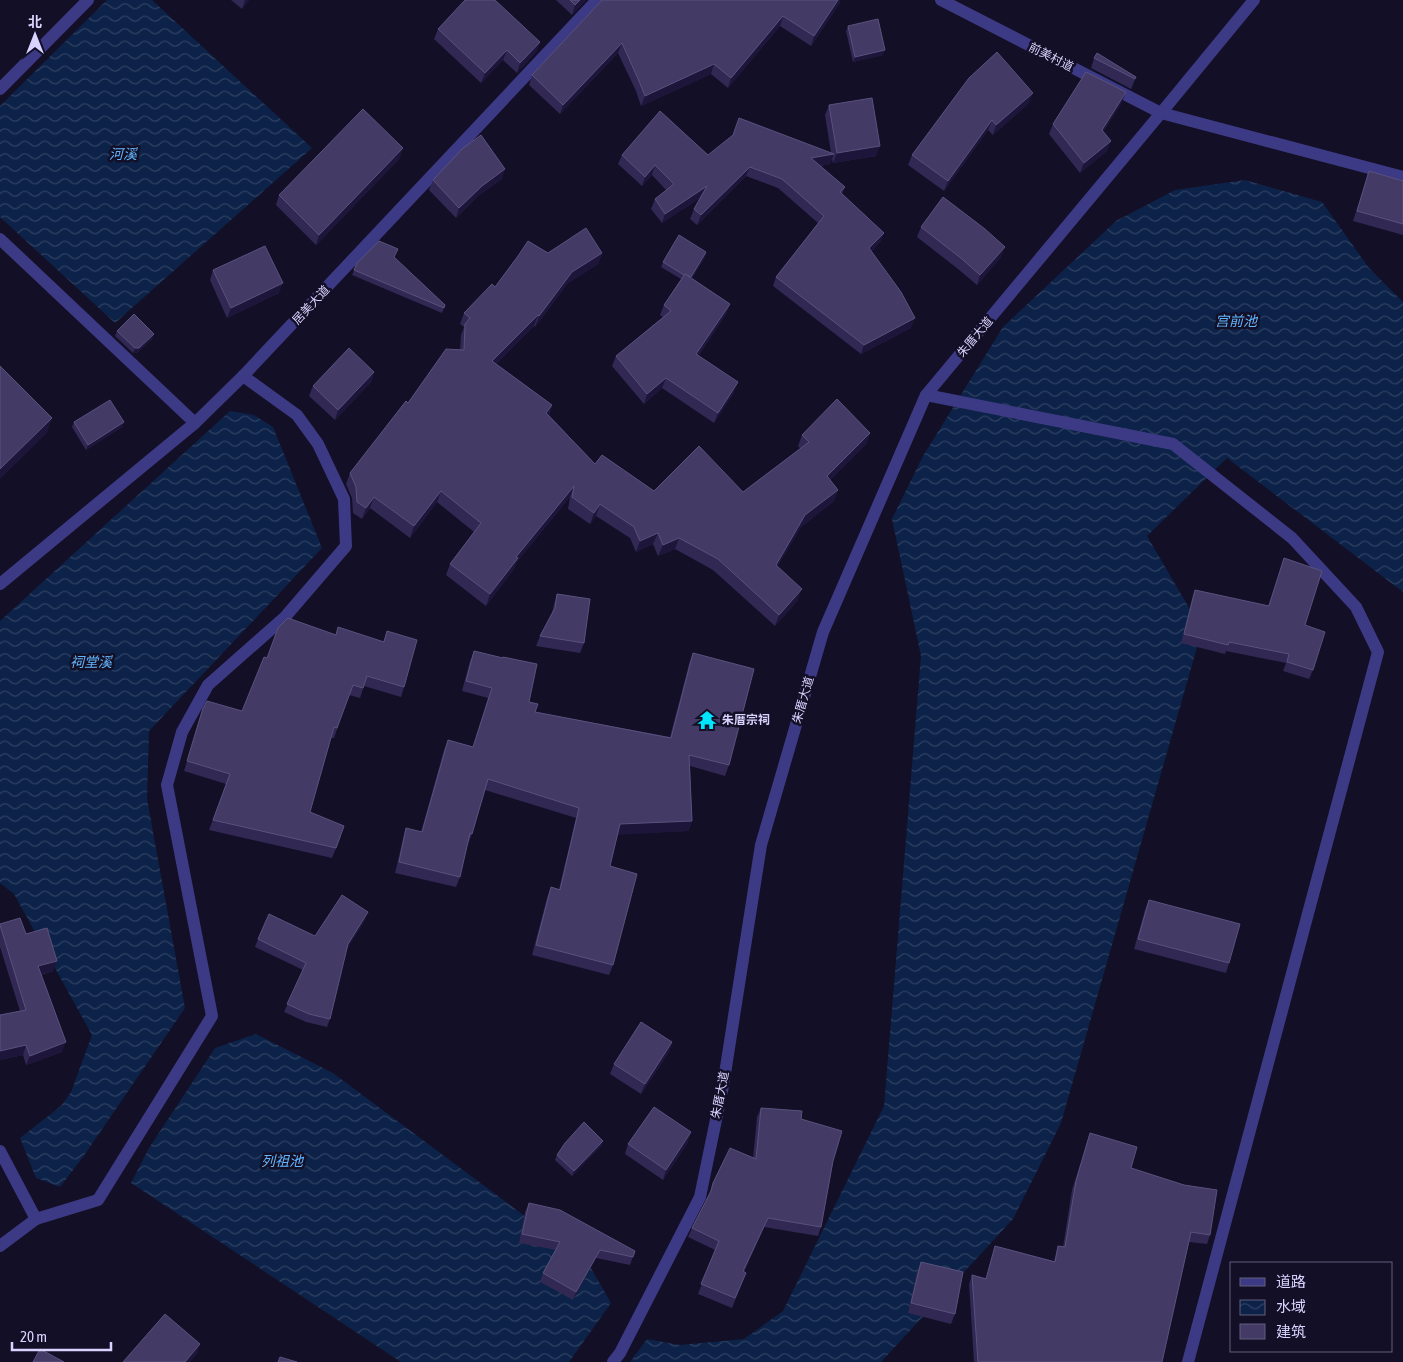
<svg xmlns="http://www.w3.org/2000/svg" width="1403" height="1362" font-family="'Asap Condensed','Noto Sans SC',sans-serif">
	<defs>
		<pattern id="water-waves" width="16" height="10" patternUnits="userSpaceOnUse" patternTransform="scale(1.25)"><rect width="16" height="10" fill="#0c2248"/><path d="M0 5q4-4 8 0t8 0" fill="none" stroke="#2f4163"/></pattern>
	</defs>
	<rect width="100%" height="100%" fill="#130f26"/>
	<g fill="url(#water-waves)">
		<polygon points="107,0 152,0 312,148 115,323 0,217 0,106"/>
		<polygon points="1245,180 1322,202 1369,268 1403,302 1403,592 1227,458 1147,536 1202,630 1061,1123 1013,1219 881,1362 630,1362 647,1339 680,1345 744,1339 783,1311 884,1106 921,656 892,519 923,456 1003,327 1116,221 1175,190"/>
		<polygon points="230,411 254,415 273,427 322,548 149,731 147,799 185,1008 83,1157 60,1187 36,1178 20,1138 61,1106 71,1092 92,1035 14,894 0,883 0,621"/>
		<polygon points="256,1034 333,1073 588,1263 611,1303 569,1362 401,1362 131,1183 149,1148 215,1048"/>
	</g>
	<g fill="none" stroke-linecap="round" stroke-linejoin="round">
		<g stroke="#3d3a85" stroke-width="12">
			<polyline points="0,89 88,0"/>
			<polyline points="0,239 195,423"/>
			<polyline points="926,395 1173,444 1292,538 1356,607 1378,652 1188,1362"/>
			<polyline points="0,584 195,423 243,376 597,0"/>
			<polyline points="0,1151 36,1219 98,1200 212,1016 167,785 182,732 208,685 285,617 346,546 344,499 318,444 297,415 243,376"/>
			<polyline points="0,1246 36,1219"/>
			<polyline points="613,1362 620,1353 700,1197 723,1086 761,845 823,632 926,395 1161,113 1403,177"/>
		</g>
		<polyline stroke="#3d3a85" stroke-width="12" points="941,0 1161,113 1254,0"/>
	</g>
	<g fill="#312854">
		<polygon points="231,0 249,0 242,9"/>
		<polygon points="556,0 586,0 572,15"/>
		<polygon points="602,0 840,3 811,46 780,26 728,88 711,74 641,106 636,91 618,53 560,114 529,85 532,75"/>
		<polygon points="848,26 883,55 853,62 846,31"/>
		<polygon points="438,29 540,42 536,52 517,73 503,60 481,83 434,39"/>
		<polygon points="1094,58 1136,77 1131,89 1091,68"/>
		<polygon points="1122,102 1103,132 1107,151 1080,173 1049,134 1053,124"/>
		<polygon points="1029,103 993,135 988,130 944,191 908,165 912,155"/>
		<polygon points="829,105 876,156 833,163 832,159 830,164 820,166 845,187 842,194 884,233 880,242 871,252 911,328 861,354 773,286 776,277 818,223 778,188 746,176 697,225 690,219 694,209 700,198 662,223 651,209 655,199 666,190 652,175 642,186 618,164 622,155 708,155 831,153 825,115"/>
		<polygon points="400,158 316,245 276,205 279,195"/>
		<polygon points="1369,171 1403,181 1403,235 1353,221"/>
		<polygon points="502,179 478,196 456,218 429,190 433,180"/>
		<polygon points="921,227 1001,257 977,285 958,269 917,237"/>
		<polygon points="706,252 705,257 692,278 730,304 726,314 698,356 734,392 714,423 662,388 644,404 612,366 616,356 663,317 660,315 664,305 681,279 661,267 663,262"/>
		<polygon points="548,253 602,253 598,264 568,283 535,327 534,326 496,364 552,405 549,415 595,464 654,491 743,492 801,449 798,446 802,435 870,433 866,444 830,480 838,490 834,501 801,527 777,567 798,600 775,626 713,570 675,549 658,556 653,544 636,552 630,538 596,516 590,524 568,509 570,497 516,563 514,569 486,606 446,575 450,564 474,532 437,502 410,538 370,508 362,519 353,513 352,498 346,484 350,473 408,403 460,350 461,335 464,327 460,324 464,313 495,287"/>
		<polygon points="394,258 445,305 442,313 352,275 357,263"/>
		<polygon points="213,270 279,293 227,318 210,280"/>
		<polygon points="117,331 154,334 152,339 137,353 133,353 115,336"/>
		<polygon points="374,372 371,382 335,420 309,396 313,386"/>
		<polygon points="74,422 124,422 122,427 86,450 72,427"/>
		<polygon points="1284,558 1305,625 1313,670 1309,679 1283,671 1286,663 1226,651 1225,654 1181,643 1192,599 1195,590 1268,606"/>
		<polygon points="557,594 584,643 580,653 536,646 540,636 552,613 554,604"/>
		<polygon points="387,631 404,687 401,697 364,686 360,698 349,695 334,738 331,738 310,812 341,836 332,858 209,830 226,784 184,771 203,708 242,711 267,658 336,634 383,642"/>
		<polygon points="474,651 529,702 535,712 670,737 689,664 693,653 729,765 725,776 690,766 692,821 688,831 617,834 610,866 613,965 609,975 532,955 547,898 551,887 559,889 576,818 485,790 472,834 468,844 467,844 460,877 456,887 395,873 403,839 406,828 421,832 444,750 448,740 473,747 488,698 462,691 470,661"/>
		<polygon points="1149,900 1229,963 1226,973 1134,949 1145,910"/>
		<polygon points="365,920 346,950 330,1019 327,1027 306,1022 284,1012 303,970 255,947 258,939 315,936"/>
		<polygon points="0,924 26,934 53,971 41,975 62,1052 26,1065 23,1055 0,1060 0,1015 20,1011 0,947"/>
		<polygon points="672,1042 669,1052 641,1094 610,1074 614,1064"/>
		<polygon points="761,1108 801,1119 833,1161 821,1227 818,1236 764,1227 744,1272 746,1273 732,1308 698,1294 715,1250 688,1237 692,1228 709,1195 713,1183 753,1158 757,1117"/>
		<polygon points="1090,1133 1210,1235 1207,1244 1189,1242 1162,1362 974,1362 969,1284 972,1275 986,1278 995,1246 1054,1261 1058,1246 1063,1247 1072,1190"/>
		<polygon points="603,1141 601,1146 572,1176 555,1160 557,1155"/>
		<polygon points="688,1142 663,1180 625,1154 628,1144"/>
		<polygon points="529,1203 635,1251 630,1265 596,1258 573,1300 540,1282 543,1273 556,1250 519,1243 525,1212"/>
		<polygon points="921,1262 955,1314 951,1324 908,1313 917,1272"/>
	</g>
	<g fill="#1d163a">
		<polygon points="245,0 249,0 242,9"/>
		<polygon points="580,0 586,0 572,15 575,5"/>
		<polygon points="838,0 840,0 840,3 811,46 814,36"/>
		<polygon points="783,16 780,26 728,88 731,78"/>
		<polygon points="540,42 536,52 517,73 520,63"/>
		<polygon points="622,43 618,53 560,114 563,105"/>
		<polygon points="507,50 503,60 481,83 485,73"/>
		<polygon points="885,50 883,55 853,62 855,57"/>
		<polygon points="714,64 711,74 641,106 645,96"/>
		<polygon points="1126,92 1122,102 1098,140 1102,130"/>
		<polygon points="1033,93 1029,103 993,135 996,125"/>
		<polygon points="992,120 988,130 944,191 948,181"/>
		<polygon points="1111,141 1107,151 1080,173 1084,163"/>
		<polygon points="880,146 876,156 833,163 837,153"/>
		<polygon points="403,148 400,158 316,245 319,235"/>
		<polygon points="834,154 830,164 808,168 811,158"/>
		<polygon points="655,165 652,175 642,186 645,177"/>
		<polygon points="750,167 746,176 697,225 701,215"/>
		<polygon points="505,169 502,179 478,196 456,218 459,208 482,186"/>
		<polygon points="707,186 704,196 662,223 665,214"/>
		<polygon points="884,233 880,242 866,258 869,248"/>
		<polygon points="1005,247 1001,257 977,285 980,275"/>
		<polygon points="706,252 705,257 688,284 690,278"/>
		<polygon points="602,253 598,264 568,283 535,327 539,316 572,272"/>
		<polygon points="283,283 279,293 227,318 231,308"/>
		<polygon points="730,304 726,314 692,364 696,354"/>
		<polygon points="538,315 534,326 488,373 492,361"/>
		<polygon points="915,318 911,328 861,354 864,345"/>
		<polygon points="154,334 152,339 137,353 133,353 135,348"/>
		<polygon points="374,372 371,382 335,420 338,410"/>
		<polygon points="666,378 662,388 644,404 647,394"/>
		<polygon points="738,382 734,392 714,423 718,413"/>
		<polygon points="552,405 548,416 546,413"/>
		<polygon points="52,418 47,433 0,479 0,469"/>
		<polygon points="124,422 122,427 86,450 88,445"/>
		<polygon points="870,433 866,444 823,487 827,476"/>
		<polygon points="574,486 570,497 516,563 514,569 486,606 490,594 516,557"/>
		<polygon points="838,490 834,501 801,527 772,576 776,565 805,515"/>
		<polygon points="441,491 437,502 410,538 414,526"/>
		<polygon points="374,497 370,508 362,519 366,508"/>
		<polygon points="600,504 596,516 590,524 594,513"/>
		<polygon points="658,533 653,544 636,552 640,541"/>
		<polygon points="679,538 675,549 658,556 663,545"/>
		<polygon points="802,589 798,600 775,626 779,615"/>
		<polygon points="692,821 688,831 616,835 620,824"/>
		<polygon points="368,912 365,920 345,952 348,944"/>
		<polygon points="57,961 53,971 34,976 38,966"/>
		<polygon points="66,1042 62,1052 26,1065 30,1056"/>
		<polygon points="672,1042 669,1052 641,1094 645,1084"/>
		<polygon points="26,1045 23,1055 0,1060 0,1051"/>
		<polygon points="691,1132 688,1142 663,1180 666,1170"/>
		<polygon points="603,1141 601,1146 572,1176 574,1171"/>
		<polygon points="768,1218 764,1227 739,1281 743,1271"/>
		<polygon points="600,1250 596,1258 573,1300 576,1292"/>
		<polygon points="200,1344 197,1354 190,1362 185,1362"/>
	</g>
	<g fill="#433a66" stroke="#5a527e">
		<polygon points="465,0 495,0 540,42 520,63 507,50 485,73 438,29"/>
		<polygon points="570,0 580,0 575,5"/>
		<polygon points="602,0 838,0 814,36 783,16 731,78 714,64 645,96 639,81 622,43 563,105 532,75"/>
		<polygon points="878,19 885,50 855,57 848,26"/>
		<polygon points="997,52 1033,93 996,125 992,120 948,181 912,155 969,78"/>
		<polygon points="1097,53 1136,77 1135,79 1094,58"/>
		<polygon points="1086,72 1126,92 1102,130 1111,141 1084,163 1053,124"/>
		<polygon points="872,98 880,146 837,153 829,105"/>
		<polygon points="363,109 403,148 319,235 279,195"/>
		<polygon points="660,111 708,155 733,135 739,118 834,154 811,158 845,187 840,192 884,233 869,248 901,292 915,318 864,345 776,277 824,216 782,179 750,167 701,215 694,209 707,186 665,214 655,199 674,184 655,165 645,177 622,155"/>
		<polygon points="481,135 505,169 482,186 459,208 433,180 462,149"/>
		<polygon points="1369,171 1403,181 1403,224 1357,211"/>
		<polygon points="943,197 985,229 1005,247 980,275 962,259 921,227"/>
		<polygon points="586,228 602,253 572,272 539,316 538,315 492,361 552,405 546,413 595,464 602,455 654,491 699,446 743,492 809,442 802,435 837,399 870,433 827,476 838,490 805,515 776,565 802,589 779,615 718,559 679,538 663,545 658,533 640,541 634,527 600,504 594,513 572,497 574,486 516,557 518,558 490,594 450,564 481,523 441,491 414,526 374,497 366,508 357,502 356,487 350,473 406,401 408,403 446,349 464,350 465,324 470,318 464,313 492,284 495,287 518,256 528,241 548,253"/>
		<polygon points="679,235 706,252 691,277 685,274 684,275 663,262"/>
		<polygon points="379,241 398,249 394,257 445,305 444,308 354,270 357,263"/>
		<polygon points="265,246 283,283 231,308 213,270"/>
		<polygon points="685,274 730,304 696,354 738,382 718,413 666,378 647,394 616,356 671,311 664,305"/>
		<polygon points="134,314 154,334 139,348 135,348 117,331"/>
		<polygon points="349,348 374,372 338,410 313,386"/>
		<polygon points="0,366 52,418 0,469"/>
		<polygon points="110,400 124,422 88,445 74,422"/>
		<polygon points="1284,558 1322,571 1305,625 1325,632 1313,670 1287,662 1289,654 1229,642 1228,645 1184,634 1195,590 1269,606"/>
		<polygon points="557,594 590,599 584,643 540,636 555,608"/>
		<polygon points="288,618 336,635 338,627 384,642 387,631 417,640 404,687 367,676 363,688 353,685 337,728 334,727 310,812 344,826 336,848 213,820 230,774 187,761 203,708 207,701 242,711 264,657 267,658 278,628"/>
		<polygon points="474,651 503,658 503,657 537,664 529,702 538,704 535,712 671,738 693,653 754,669 729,765 689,755 692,821 620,824 610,866 637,874 613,965 536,945 551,887 560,890 579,808 488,779 472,834 470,833 460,877 399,862 406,828 422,832 448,740 473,747 492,688 466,681"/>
		<polygon points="342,895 368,912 348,944 330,1019 309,1014 287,1004 306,963 258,939 269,914 315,936"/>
		<polygon points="1149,900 1240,924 1229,963 1138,939"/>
		<polygon points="20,918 26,934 47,928 57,961 38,966 66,1042 30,1056 26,1045 0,1051 0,1015 26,1010 0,925 0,924"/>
		<polygon points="641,1022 672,1042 645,1084 614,1064"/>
		<polygon points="654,1107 691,1132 666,1170 628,1144"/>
		<polygon points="761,1108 802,1111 801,1119 842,1131 833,1161 821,1227 768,1218 743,1271 746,1273 735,1298 701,1284 719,1241 692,1228 711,1191 713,1183 730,1148 756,1159"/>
		<polygon points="584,1122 603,1141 574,1171 557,1155 565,1143"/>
		<polygon points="1090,1133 1137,1147 1131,1168 1184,1185 1217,1190 1210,1235 1191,1232 1162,1362 978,1362 972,1275 986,1279 995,1246 1055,1262 1058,1246 1065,1247 1076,1181"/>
		<polygon points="529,1203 560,1210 635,1251 633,1257 600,1250 576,1292 543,1273 560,1242 522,1234"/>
		<polygon points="921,1262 963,1272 955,1314 911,1303"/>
		<polygon points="165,1314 200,1344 185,1362 123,1362"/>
		<polygon points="40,1349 64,1362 33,1362"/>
		<polygon points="280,1357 297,1362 278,1362"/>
	</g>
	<defs>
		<g id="temple-bare" transform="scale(1.5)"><path d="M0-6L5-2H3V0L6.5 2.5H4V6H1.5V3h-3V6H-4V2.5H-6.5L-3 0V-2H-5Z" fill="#00e5ff" stroke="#130f26" stroke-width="2.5" paint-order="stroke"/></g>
	</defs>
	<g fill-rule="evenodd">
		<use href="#temple-bare" x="707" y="720"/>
	</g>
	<g text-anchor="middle" stroke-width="5" stroke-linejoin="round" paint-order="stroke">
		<g font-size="12" fill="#d9d4ff" stroke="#130f26">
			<text transform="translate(1051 57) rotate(27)" y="4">前美村道</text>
			<text transform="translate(311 305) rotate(-47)" y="4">居美大道</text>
			<text transform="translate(975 337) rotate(-50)" y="4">朱厝大道</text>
			<text transform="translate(803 700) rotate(-74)" y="4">朱厝大道</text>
			<text transform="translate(720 1095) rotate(-79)" y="4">朱厝大道</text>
		</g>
		<g font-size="12" font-weight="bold" fill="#d9d4ff" stroke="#130f26" text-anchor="start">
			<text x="722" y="724">朱厝宗祠</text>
		</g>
		<g font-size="14" font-style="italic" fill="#62b6ff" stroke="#130f26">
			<text x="123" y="159">河溪</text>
			<text x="1236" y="326">宫前池</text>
			<text x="91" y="667">祠堂溪</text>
			<text x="282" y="1166">列祖池</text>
		</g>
	</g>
	<rect x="1230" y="1262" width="162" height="90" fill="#130f26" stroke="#625e7d"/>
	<rect x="1240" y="1278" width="25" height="8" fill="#3d3a85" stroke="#625e7d"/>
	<text x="1276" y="1287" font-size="15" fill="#d9d4ff">道路</text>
	<rect x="1240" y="1300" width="25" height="15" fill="url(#water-waves)" stroke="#625e7d"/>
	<text x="1276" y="1312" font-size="15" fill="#d9d4ff">水域</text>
	<rect x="1240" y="1324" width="25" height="15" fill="#433a66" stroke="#625e7d"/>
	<text x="1276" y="1337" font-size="15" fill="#d9d4ff">建筑</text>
	<g transform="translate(35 35)" stroke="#130f26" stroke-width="4" paint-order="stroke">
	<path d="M0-4L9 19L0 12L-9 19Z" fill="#d9d4ff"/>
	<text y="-8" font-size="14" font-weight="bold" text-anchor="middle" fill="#d9d4ff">北</text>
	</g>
	<path d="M12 1342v8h99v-8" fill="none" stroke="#d9d4ff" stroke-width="2.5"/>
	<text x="20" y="1342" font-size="15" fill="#d9d4ff" stroke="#130f26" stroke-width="4" paint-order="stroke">20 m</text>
</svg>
